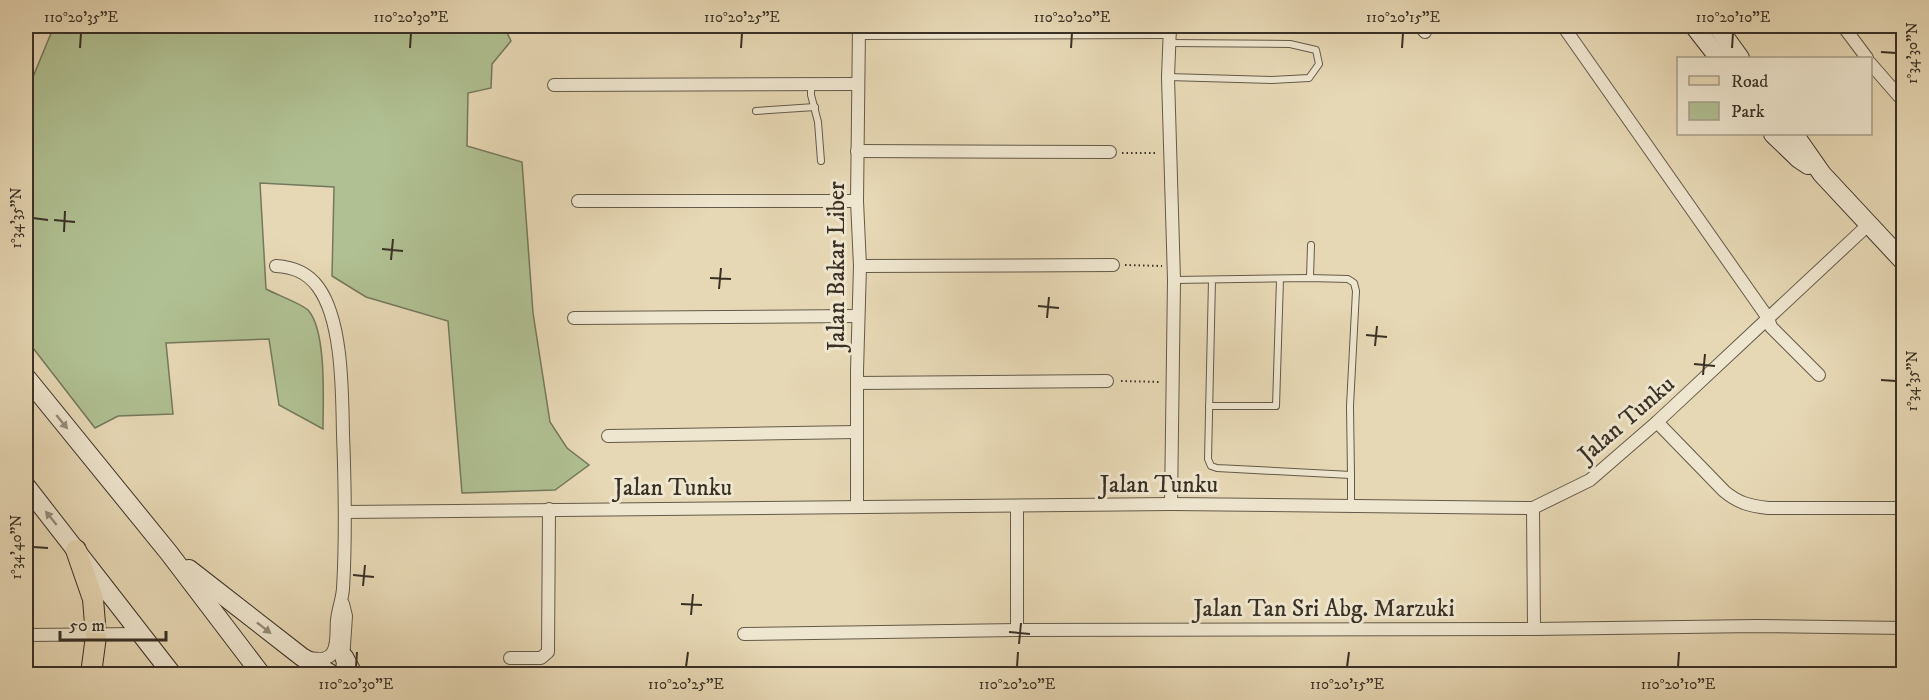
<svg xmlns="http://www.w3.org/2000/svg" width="1929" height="700" font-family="'IM FELL DW Pica',serif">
	<rect width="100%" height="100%" fill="#e7d8b5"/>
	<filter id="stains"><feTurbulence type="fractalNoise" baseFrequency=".00333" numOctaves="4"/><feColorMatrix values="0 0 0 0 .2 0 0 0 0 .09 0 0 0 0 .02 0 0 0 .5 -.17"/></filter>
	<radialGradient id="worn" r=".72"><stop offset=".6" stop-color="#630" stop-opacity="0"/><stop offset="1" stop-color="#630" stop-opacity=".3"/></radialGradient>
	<path fill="#b0c092" stroke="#74785c" stroke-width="1.5" d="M54 26H504L511 41 492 64 491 88 468 93 467 146 522 162 533 313 550 422 567 448 589 465 555 490 462 493 448 321 366 297 332 276 334 187 260 183 266 289C275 294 302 304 308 310 327 331 323 401 323 429L279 405 269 339 166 343 173 414 118 416 95 428 26 339V94Z"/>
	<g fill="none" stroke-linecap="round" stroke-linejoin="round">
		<g stroke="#645a49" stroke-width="8">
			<g id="lane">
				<polyline points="1168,77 1272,80 1309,78 1319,64 1316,50 1290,44 1169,43"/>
				<polyline points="811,84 811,95 818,122 821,161"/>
				<polyline points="756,111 815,107"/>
				<polyline points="1310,278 1311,245"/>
				<polyline points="1175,280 1310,278 1348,279 1354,283 1356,291 1350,406 1351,475 1217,468 1211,466 1208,459 1212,280"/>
				<polyline points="1209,406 1276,406 1280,279"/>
				<polyline points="1351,506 1351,475"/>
			</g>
		</g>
		<g stroke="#645a49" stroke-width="14">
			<g id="street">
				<polyline points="1170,26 1168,77 1174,280 1171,504"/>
				<polyline points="1420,26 1425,32"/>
				<polyline points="1563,26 1768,318 1771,327 1819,375"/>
				<polyline points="1843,26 1867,58"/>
				<polyline points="859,33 1170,32"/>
				<polyline points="1870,63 1904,102"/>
				<polyline points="554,85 857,84"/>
				<polyline points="857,151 1110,152"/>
				<polyline points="578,201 857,201"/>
				<path d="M276 266C293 267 307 272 318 287 343 321 342 393 343 434 345 485 346 537 343 589 342 600 338 610 337 620 336 630 338 643 333 652 328 661 318 659 309 658"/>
				<polyline points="860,266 1113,265"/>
				<polyline points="574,318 858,316"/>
				<polyline points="857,383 1107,381"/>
				<path d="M1657 422 1724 491C1738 503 1750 506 1768 508H1904"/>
				<polyline points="608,436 857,432"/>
				<polyline points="857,506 857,371 860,266 857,201 859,26"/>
				<polyline points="1533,508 1534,629"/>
				<polyline points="345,512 1171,504 1533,508 1590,480 1657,422 1868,225"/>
				<polyline points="1017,630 1017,506"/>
				<polyline points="744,634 1017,630 1534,629 1757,626 1904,628"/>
				<polyline points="26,635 141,634"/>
				<polyline points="510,658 541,658 548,652 549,509"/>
				<polyline points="342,674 346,616 343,604"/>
			</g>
		</g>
		<g stroke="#393025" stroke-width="20">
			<g id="secondary">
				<polyline points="1694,26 1719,58"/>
				<polyline points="1717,26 1740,58"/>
				<polyline points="1773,134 1799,159 1808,165"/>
				<polyline points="1794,134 1822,174 1904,262"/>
				<polyline points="26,377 169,553 261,674"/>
				<polyline points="26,486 172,674"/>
				<polyline points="189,569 302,657 331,674"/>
				<polyline points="344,657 353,674"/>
			</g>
		</g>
		<g stroke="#393025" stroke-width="22">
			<polyline id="primary" points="76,550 93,599 96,636 91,674"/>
		</g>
		<g stroke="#393025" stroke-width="2" stroke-dasharray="1.5 3" stroke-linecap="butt">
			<polyline points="1122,153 1158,153"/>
			<polyline points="1125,265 1162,266"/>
			<polyline points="1121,381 1160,382"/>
		</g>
		<use href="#lane" stroke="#efe6cf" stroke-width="6"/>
		<use href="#street" stroke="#efe6cf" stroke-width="12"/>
		<use href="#secondary" stroke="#efe6cf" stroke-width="18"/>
		<use href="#primary" stroke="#e7d8b5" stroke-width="20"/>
	</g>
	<defs><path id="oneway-solid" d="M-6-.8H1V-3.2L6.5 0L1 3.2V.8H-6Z" transform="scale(1.5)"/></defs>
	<g fill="#948b7a">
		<use href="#oneway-solid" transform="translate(62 422) rotate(51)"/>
		<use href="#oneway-solid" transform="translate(51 518) rotate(-129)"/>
		<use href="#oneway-solid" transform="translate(264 628) rotate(38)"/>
	</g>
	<path fill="none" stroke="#393025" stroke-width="2" d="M80 48 81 33M410 48 411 33M741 48 742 33M1071 48 1072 33M1402 48 1403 33M1732 48 1733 33M1881 52 1896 53M33 218 48 220M54 220 75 222M64 232 65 211M382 249 403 251M391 260 393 239M710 278 731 279M719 289 721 268M1038 306 1059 308M1047 318 1049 297M1366 335 1387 337M1375 346 1377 326M1694 364 1715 366M1703 375 1705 354M1881 380 1896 381M33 547 48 548M353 575 374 577M363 586 365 565M681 604 702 605M691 615 693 594M1009 632 1030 634M1019 644 1021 623M356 667 357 652M686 667 688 652M1017 667 1018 652M1347 667 1349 652M1678 667 1679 652"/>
	<g text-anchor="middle" stroke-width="6" stroke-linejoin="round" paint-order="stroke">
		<g font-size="24" fill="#393025" stroke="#efe6cf">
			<text transform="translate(836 266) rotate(-90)" y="8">Jalan Bakar Liber</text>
			<text transform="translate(1626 419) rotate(-41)" y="8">Jalan Tunku</text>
			<text x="1159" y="492">Jalan Tunku</text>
			<text x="673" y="495">Jalan Tunku</text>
			<text x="1324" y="616">Jalan Tan Sri Abg. Marzuki</text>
		</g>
	</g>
	<rect width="1929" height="700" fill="none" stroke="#e7d8b5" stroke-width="66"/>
	<rect x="1677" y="57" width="195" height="78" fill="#efe6cf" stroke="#a69d8b" stroke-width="1.5"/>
	<rect x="1689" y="76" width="30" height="9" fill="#e7d8b5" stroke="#a69d8b" stroke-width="1.5"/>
	<text x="1731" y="87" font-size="18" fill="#393025">Road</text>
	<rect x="1689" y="102" width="30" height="18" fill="#b0c092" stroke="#a69d8b" stroke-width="1.5"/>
	<text x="1731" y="117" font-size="18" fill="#393025">Park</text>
	<path d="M60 631v9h106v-9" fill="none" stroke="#393025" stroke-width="3"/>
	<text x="69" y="631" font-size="18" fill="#393025" stroke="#efe6cf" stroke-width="4.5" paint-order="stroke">50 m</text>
	<rect x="33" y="33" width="1863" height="634" fill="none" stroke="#393025" stroke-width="2"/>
	<g font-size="15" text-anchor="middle" fill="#393025">
		<text x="81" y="22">110°20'35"E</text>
		<text x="411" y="22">110°20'30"E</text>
		<text x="742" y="22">110°20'25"E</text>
		<text x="1072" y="22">110°20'20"E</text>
		<text x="1403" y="22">110°20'15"E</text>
		<text x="1733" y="22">110°20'10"E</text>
		<text transform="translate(1912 53) rotate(-90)" y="5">1°34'30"N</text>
		<text transform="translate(16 218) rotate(-90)" y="5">1°34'35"N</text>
		<text transform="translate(1912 381) rotate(-90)" y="5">1°34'35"N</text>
		<text transform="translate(16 547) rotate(-90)" y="5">1°34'40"N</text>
		<text x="356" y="689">110°20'30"E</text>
		<text x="686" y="689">110°20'25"E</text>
		<text x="1017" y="689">110°20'20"E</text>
		<text x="1347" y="689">110°20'15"E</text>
		<text x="1678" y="689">110°20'10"E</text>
	</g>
	<rect width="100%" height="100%" filter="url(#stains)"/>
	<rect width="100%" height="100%" fill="url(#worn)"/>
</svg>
